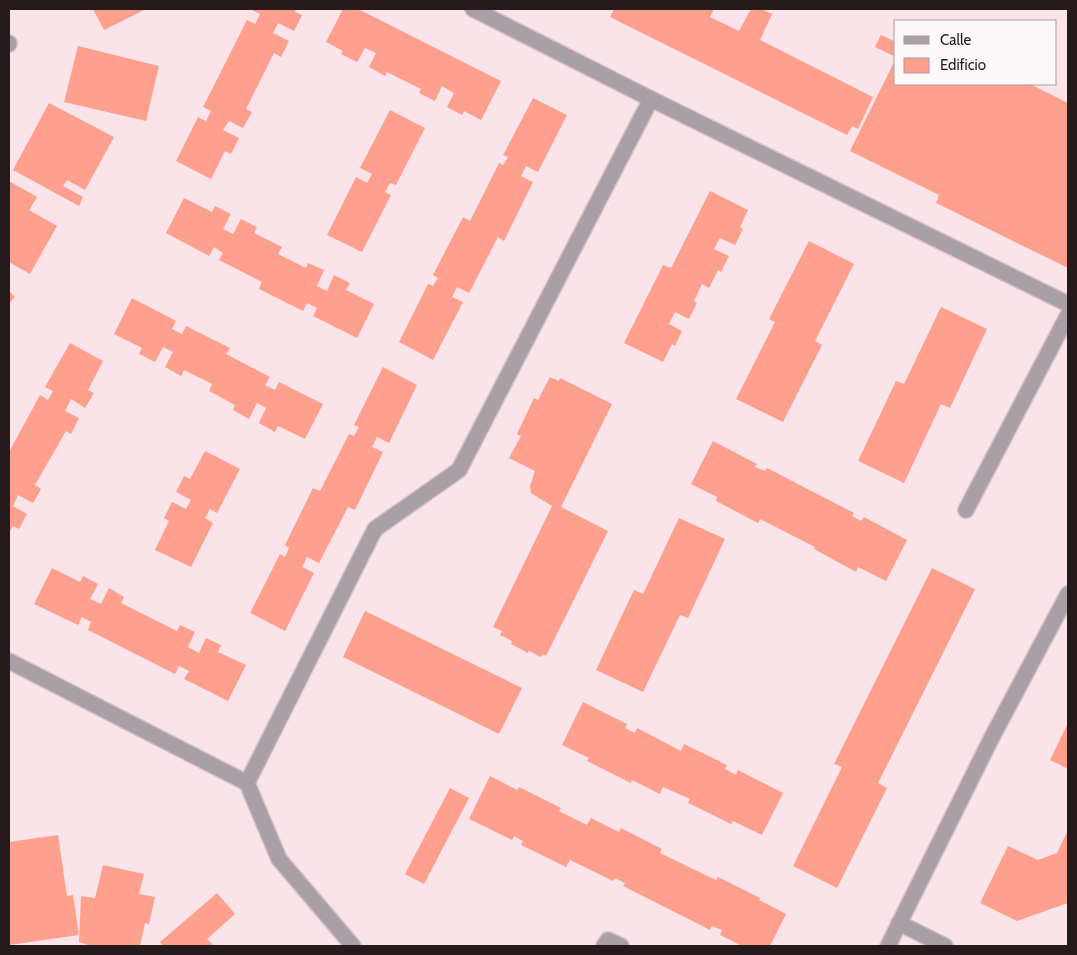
<svg xmlns="http://www.w3.org/2000/svg" width="1077" height="955" font-family="Cabin,sans-serif">
	<rect width="100%" height="100%" fill="#fbe4e9"/>
	<g fill="#ff9f8e">
		<polygon points="93,9 146,9 104,30"/>
		<polygon points="253,9 296,9 295,12 302,15 294,31 278,23 273,33 289,41 281,57 274,53 246,109 252,112 243,128 229,121 223,130 239,138 231,154 225,151 211,179 176,161 198,117 206,121 211,111 203,107 247,20 255,24 260,14 252,10"/>
		<polygon points="343,9 358,9 501,81 481,120 464,111 462,115 447,107 454,93 442,86 435,101 419,93 421,89 387,72 385,76 369,67 376,53 365,48 357,62 341,54 343,51 326,42"/>
		<polygon points="614,9 714,9 710,17 739,31 751,9 761,9 772,14 760,40 873,97 858,129 852,126 847,135 610,17"/>
		<polygon points="881,35 896,42 896,57 875,47"/>
		<polygon points="78,46 159,66 146,121 64,102"/>
		<polygon points="896,58 896,84 1030,84 1068,103 1068,268 936,203 939,195 850,151"/>
		<polygon points="533,98 567,115 538,172 526,166 521,176 533,182 504,241 498,237 469,293 457,287 452,297 463,302 433,360 399,342 428,284 433,286 438,278 433,275 463,217 470,221 499,163 503,165 508,157 503,155"/>
		<polygon points="49,103 114,137 85,190 67,180 63,186 83,197 79,206 13,170"/>
		<polygon points="390,110 425,128 396,185 390,183 385,192 391,195 362,252 327,235 356,177 367,183 372,174 360,168"/>
		<polygon points="9,181 37,197 29,210 57,226 30,274 9,262"/>
		<polygon points="710,191 748,210 740,227 743,229 735,245 720,238 714,249 729,256 721,272 718,270 709,288 702,284 694,301 697,303 689,319 675,312 669,324 682,331 675,346 672,344 663,362 624,343 663,265 671,268"/>
		<polygon points="184,198 212,212 215,206 231,214 223,229 233,234 241,219 257,227 254,233 282,247 278,254 306,268 308,263 324,270 317,286 327,291 334,275 350,283 346,290 374,304 357,338 313,316 317,308 307,303 303,311 259,289 262,282 219,260 223,253 214,247 209,256 166,233"/>
		<polygon points="809,241 854,264 815,341 822,345 783,422 736,399 775,322 769,319"/>
		<polygon points="9,291 15,297 9,303"/>
		<polygon points="132,298 176,321 172,329 182,334 186,326 230,348 226,354 270,377 265,385 275,390 279,382 323,404 305,439 278,426 275,432 259,423 266,408 257,403 249,419 233,410 235,405 209,391 212,384 184,370 181,376 165,367 173,352 163,347 155,362 139,354 142,348 114,334"/>
		<polygon points="941,307 987,329 950,408 941,404 904,483 858,461 896,381 904,384"/>
		<polygon points="70,343 103,361 88,390 94,393 85,408 71,399 65,411 79,418 71,434 66,431 35,485 41,489 33,503 18,495 13,506 27,514 19,529 13,526 9,533 9,452 40,395 48,400 53,391 45,387"/>
		<polygon points="383,367 417,385 389,443 377,437 372,447 383,452 355,510 348,507 319,563 307,557 302,567 314,573 285,631 250,613 280,554 285,557 289,548 285,545 313,488 320,491 349,434 354,436 359,427 354,425"/>
		<polygon points="550,377 559,381 560,378 612,404 561,507 608,531 546,656 543,654 541,657 529,651 528,653 511,644 512,641 500,635 502,631 493,627 552,506 531,493 530,486 535,471 509,458 521,436 517,434 534,398 538,400"/>
		<polygon points="713,441 757,464 755,467 765,471 767,468 854,513 852,516 861,521 864,517 907,540 886,581 858,567 856,572 814,549 815,547 760,519 758,523 716,501 717,497 691,484"/>
		<polygon points="205,451 240,469 217,513 210,509 205,518 213,523 191,567 155,550 169,521 164,518 172,502 186,509 191,500 176,492 184,476 190,479"/>
		<polygon points="679,518 725,539 688,618 680,615 643,692 596,670 634,590 643,594"/>
		<polygon points="52,568 80,582 83,576 98,584 90,599 101,604 109,588 124,597 121,603 177,631 180,625 195,632 188,647 199,653 206,638 221,645 218,652 246,665 228,701 184,679 189,671 179,666 175,674 88,630 91,622 82,617 78,625 34,604"/>
		<polygon points="932,568 975,589 878,783 887,788 837,888 793,866 842,767 834,764"/>
		<polygon points="365,611 522,688 499,734 343,657"/>
		<polygon points="583,702 627,724 625,728 635,733 637,728 681,751 684,744 727,765 725,769 736,775 738,770 783,793 762,835 733,821 731,824 688,803 690,799 663,787 660,794 632,780 631,783 587,761 589,758 562,745"/>
		<polygon points="1068,723 1068,769 1050,760"/>
		<polygon points="490,776 517,790 519,787 561,808 559,811 587,825 591,818 619,832 621,828 662,849 660,853 716,880 718,877 760,898 759,900 786,914 770,946 742,946 720,935 722,930 712,926 710,930 623,886 625,883 615,878 613,881 570,860 566,867 521,845 523,841 514,836 512,840 469,819"/>
		<polygon points="450,788 469,798 424,884 405,874"/>
		<polygon points="1068,830 1068,903 1017,921 980,903 1008,846 1038,860 1057,853"/>
		<polygon points="58,835 67,896 73,895 79,935 9,945 9,842"/>
		<polygon points="103,865 144,874 139,894 155,897 149,924 145,923 140,946 88,946 88,945 79,942 81,896 95,898"/>
		<polygon points="217,893 235,914 207,939 214,946 163,946 160,942"/>
	</g>
	<g fill="none" stroke-linecap="round" stroke-linejoin="round">
		<g stroke="#d4c0c4" stroke-width="18">
			<g id="lane">
				<polyline points="899,923 945,946"/>
				<polyline points="888,946 991,739 1068,594"/>
			</g>
		</g>
		<g stroke="#d4c0c4" stroke-width="18">
			<g id="street">
				<polyline points="473,9 651,99 1068,304"/>
				<polyline points="9,43 9,44"/>
				<polyline points="966,510 1068,315"/>
				<polyline points="9,661 247,783"/>
				<polyline points="353,946 279,859 247,783 375,529 459,470 651,99"/>
				<polyline points="604,946 608,940 621,946"/>
			</g>
		</g>
		<use href="#lane" stroke="#a99fa6" stroke-width="15"/>
		<use href="#street" stroke="#a99fa6" stroke-width="15"/>
	</g>
	<rect width="1077" height="955" fill="none" stroke="#251b1d" stroke-width="20"/>
	<rect x="894" y="20" width="162" height="65" fill="#fcf7f8" stroke="#a69fa0"/>
	<rect x="904" y="36" width="25" height="8" fill="#a99fa6" stroke="#a69fa0"/>
	<text x="940" y="45" font-size="15" fill="#251b1d">Calle</text>
	<rect x="904" y="58" width="25" height="15" fill="#ff9f8e" stroke="#a69fa0"/>
	<text x="940" y="70" font-size="15" fill="#251b1d">Edificio</text>
</svg>
